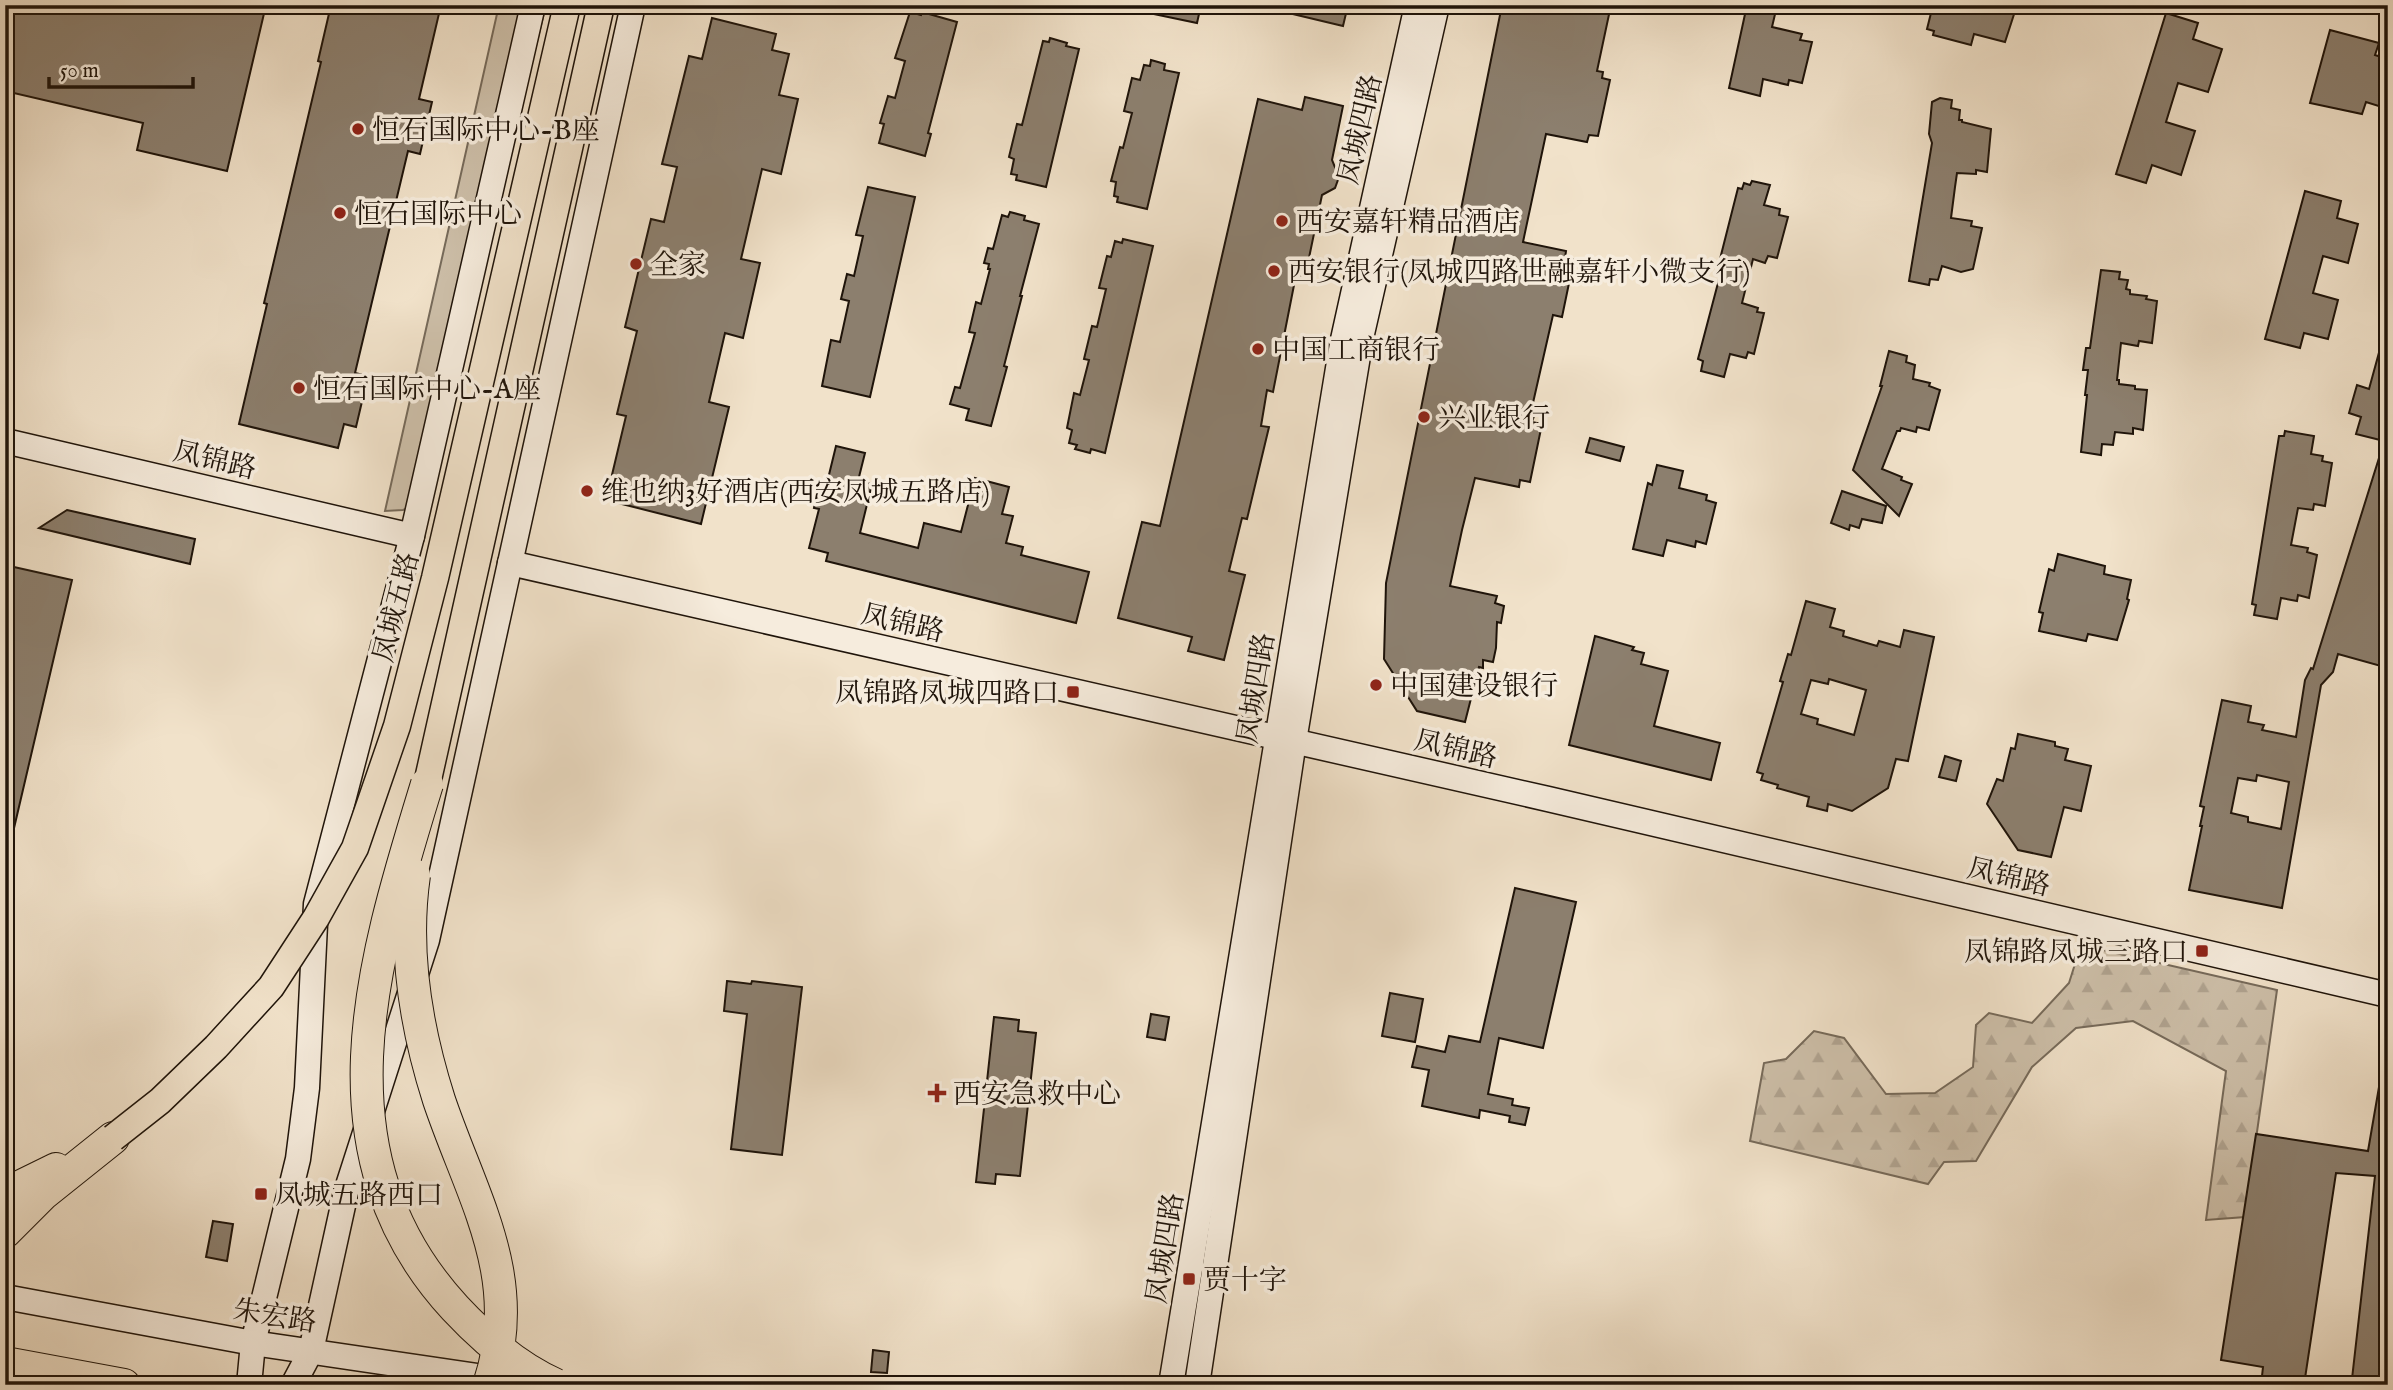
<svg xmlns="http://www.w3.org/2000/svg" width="2393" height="1390" font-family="'IM FELL English','Noto Serif SC',serif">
	<defs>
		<pattern id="forest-firs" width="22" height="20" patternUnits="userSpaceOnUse" patternTransform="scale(1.75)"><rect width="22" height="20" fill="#cdbfa9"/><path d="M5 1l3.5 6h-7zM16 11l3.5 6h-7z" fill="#b0a390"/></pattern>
	</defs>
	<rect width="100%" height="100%" fill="#f1e2ca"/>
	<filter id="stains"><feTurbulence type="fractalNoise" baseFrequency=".00286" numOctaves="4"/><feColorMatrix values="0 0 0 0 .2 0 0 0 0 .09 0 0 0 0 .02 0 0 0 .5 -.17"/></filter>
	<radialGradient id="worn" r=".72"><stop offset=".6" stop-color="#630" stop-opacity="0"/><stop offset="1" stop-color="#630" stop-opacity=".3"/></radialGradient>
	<polygon fill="url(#forest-firs)" stroke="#766a5a" stroke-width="2" points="2081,945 2277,990 2245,1217 2206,1220 2226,1071 2133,1021 2076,1028 2032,1067 1976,1161 1944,1162 1928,1184 1750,1141 1764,1063 1786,1059 1814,1031 1844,1038 1886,1094 1935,1093 1973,1067 1976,1025 1989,1013 2032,1023 2069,983"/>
	<polygon fill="#cdbfa9" stroke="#766a5a" stroke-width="2" points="499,5 546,5 424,502 403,510 385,511"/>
	<g fill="#8c7f6e" stroke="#1f140a" stroke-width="2" fill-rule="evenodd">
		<polygon points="5,5 266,5 227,171 137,150 143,123 5,91"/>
		<polygon points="331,5 441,5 419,99 432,102 420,154 408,151 355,373 368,376 356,427 344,424 338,448 239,424 267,304 264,303 321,62 318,61"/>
		<polygon points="1145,5 1201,5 1197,23 1144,12"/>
		<polygon points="1281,5 1348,5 1343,26 1280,11"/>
		<polygon points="1502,5 1611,5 1597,71 1603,72 1602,78 1610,80 1598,136 1589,135 1587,142 1546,134 1523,242 1566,251 1565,258 1574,259 1562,317 1553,315 1530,416 1534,416 1532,422 1542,424 1530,482 1520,480 1519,487 1475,478 1462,530 1450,586 1497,596 1495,603 1504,606 1501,623 1497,622 1496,648 1493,662 1483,660 1483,668 1479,667 1465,722 1417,711 1384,659 1386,583"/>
		<polygon points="1747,5 1776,10 1772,27 1802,34 1800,40 1812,42 1802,83 1789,80 1788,85 1763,79 1760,96 1729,88"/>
		<polygon points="1933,5 2017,5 2005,42 1974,34 1971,45 1933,35 1934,31 1927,29"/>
		<polygon points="910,12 921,15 922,12 957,22 928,133 931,134 925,156 879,143 884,124 880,123 888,96 895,98 905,61 895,58"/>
		<polygon points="2166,13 2198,23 2193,39 2222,49 2208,92 2178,83 2166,122 2195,131 2181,175 2152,165 2146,183 2116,174"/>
		<polygon points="712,18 776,34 772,50 789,54 779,95 798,99 781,174 762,169 741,259 760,263 743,338 725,333 709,402 729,407 701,524 606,500 626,416 617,414 637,331 625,327 651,219 664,222 677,167 662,164 689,56 702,59"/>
		<polygon points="2330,30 2379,43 2375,55 2388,59 2388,109 2366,102 2362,114 2310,103"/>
		<polygon points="1050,38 1067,43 1066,46 1079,49 1046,187 1016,180 1017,175 1011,174 1014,159 1009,157 1017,124 1022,125 1043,41 1049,42"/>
		<polygon points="1151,60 1165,64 1164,70 1179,73 1147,209 1117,202 1118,197 1114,196 1116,182 1111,181 1120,147 1123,148 1132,113 1124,111 1132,78 1140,80 1144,65 1150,66"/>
		<polygon points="1305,97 1343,106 1332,160 1339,177 1335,188 1322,195 1304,282 1295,280 1273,392 1267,390 1261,426 1269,427 1247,519 1242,518 1229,571 1245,575 1224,660 1188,651 1192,637 1118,618 1142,522 1160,526 1258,99 1302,110"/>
		<polygon points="1940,98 1952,100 1951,108 1960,110 1959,120 1962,120 1962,122 1991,129 1987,172 1976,170 1976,174 1957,173 1955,187 1951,218 1972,221 1971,226 1982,228 1973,269 1961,272 1942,266 1938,280 1930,279 1929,285 1909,281 1932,143 1929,134 1932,102"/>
		<polygon points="1752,181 1770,185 1764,205 1780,209 1779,215 1788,217 1777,258 1768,256 1765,263 1753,259 1742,303 1758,308 1757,312 1764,313 1754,354 1748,352 1746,358 1730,354 1724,377 1701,371 1703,361 1698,359 1723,264 1719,263 1738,188 1742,189 1744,183 1750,185"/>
		<polygon points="868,187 915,197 870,397 822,386 831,340 840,342 849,301 841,299 847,274 854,276 863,236 856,235"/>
		<polygon points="2305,191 2341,201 2337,218 2358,224 2348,263 2323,256 2313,293 2338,300 2328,339 2304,333 2300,348 2265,339"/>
		<polygon points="1010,212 1025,216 1024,220 1039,224 1020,296 1022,296 1004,366 1007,367 991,426 966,420 969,409 950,404 955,387 960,388 975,333 969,332 976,302 981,304 990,269 988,269 989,264 984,263 988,248 993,249 1002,215 1008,217"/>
		<polygon points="1123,239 1153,246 1105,453 1091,449 1090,453 1075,449 1077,445 1069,443 1072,430 1067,428 1074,393 1080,395 1089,360 1084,359 1092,326 1097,327 1106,289 1099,288 1107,256 1111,257 1115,241 1122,243"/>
		<polygon points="2101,270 2120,272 2119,279 2128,280 2126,289 2130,290 2130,294 2147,296 2146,299 2157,301 2152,343 2139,341 2138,346 2121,343 2117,380 2119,380 2119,384 2135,386 2135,389 2147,390 2143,430 2133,428 2133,434 2115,432 2113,445 2102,444 2101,455 2081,452 2087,395 2085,395 2088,370 2083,370 2086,348 2090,348"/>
		<polygon points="2383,338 2388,338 2388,442 2356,434 2361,417 2349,413 2357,385 2369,389"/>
		<polygon points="1889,351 1907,356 1906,362 1915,365 1913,379 1930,383 1929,386 1940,390 1929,430 1917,427 1916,432 1901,428 1900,431 1897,431 1882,469 1902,477 1901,480 1912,484 1899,516 1853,470 1882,386 1880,386"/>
		<polygon points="2285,431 2314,436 2311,454 2323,456 2322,461 2332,463 2325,506 2314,504 2313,510 2298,508 2291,545 2308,548 2307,552 2317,555 2309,598 2298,595 2297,601 2281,598 2277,619 2254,615 2256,605 2252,604 2279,436 2284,436"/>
		<polygon points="1590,438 1624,447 1620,461 1586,452"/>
		<path d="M2384 442H2388V479L2380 505 2388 506V668L2338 654 2333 672 2321 685 2282 908 2189 890 2202 826H2200L2204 807 2200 806 2222 700 2251 706 2248 722 2264 725 2262 730 2296 737 2305 680 2311 668 2313 669ZM2257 775 2289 782 2281 829 2248 822V817L2231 813 2238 778 2256 781Z"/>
		<polygon points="836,446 865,453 858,481 872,484 860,533 918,548 924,523 961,532 975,478 1009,487 1002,514 1013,516 1006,543 1023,547 1021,555 1089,572 1076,623 826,561 828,553 809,548 819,509 814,508 819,485 826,487"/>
		<polygon points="1657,465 1683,471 1679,488 1707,495 1706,500 1716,503 1706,544 1696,541 1695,547 1667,540 1663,556 1633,549 1648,483 1652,485"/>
		<polygon points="1842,491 1886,506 1882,523 1862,519 1859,528 1850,525 1849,530 1831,523"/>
		<polygon points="67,510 195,539 190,564 39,528"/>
		<polygon points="2058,554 2105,566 2104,574 2131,580 2127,599 2129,600 2117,640 2088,634 2086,641 2039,631 2043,613 2039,612 2049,569 2054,571"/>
		<polygon points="5,565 72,580 11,841 5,841"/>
		<path d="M1806 601 1835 609 1830 627 1844 631 1843 636 1877 646 1879 641 1900 647 1904 630 1934 637 1908 761 1896 759 1888 788 1852 811 1828 804 1827 811 1807 806 1809 797 1777 788 1778 785 1761 780 1763 774 1757 772 1783 682 1780 681 1788 654 1791 655ZM1829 679 1866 690 1854 735 1817 724 1818 719 1801 714 1811 680 1828 684Z"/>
		<polygon points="1595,636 1634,647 1632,650 1644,653 1641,664 1668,671 1654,726 1720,743 1711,780 1569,745"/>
		<polygon points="2018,734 2055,742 2055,746 2068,749 2065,760 2091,766 2081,811 2064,807 2051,857 2018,850 1987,804 1997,779 2003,781 2011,748 2015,749"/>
		<polygon points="1945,756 1961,761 1956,781 1939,777"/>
		<polygon points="1515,888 1576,902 1543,1048 1499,1038 1488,1094 1513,1099 1512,1105 1529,1108 1525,1125 1509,1122 1510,1116 1480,1110 1479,1118 1422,1106 1429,1070 1412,1067 1417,1046 1445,1052 1449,1036 1480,1042"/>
		<polygon points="727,981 751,984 752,981 802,987 782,1155 731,1149 747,1014 724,1011"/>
		<polygon points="1390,993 1423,999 1415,1042 1382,1036"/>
		<polygon points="1151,1014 1169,1017 1165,1040 1147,1037"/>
		<polygon points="994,1017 1019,1020 1018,1031 1036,1033 1020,1176 996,1174 995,1184 976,1182"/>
		<polygon points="2379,1087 2388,1087 2388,1384 2352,1379 2375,1176 2336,1173 2304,1385 2261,1385 2263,1367 2221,1360 2256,1134 2368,1151"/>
		<polygon points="213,1221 233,1224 227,1261 206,1257"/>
		<polygon points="873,1350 889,1352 887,1373 871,1372"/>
	</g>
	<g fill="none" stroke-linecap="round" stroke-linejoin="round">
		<g stroke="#1f140a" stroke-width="27">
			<g id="secondary">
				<polyline points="5,441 412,536"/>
				<polyline points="510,563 1548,799 2388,995"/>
				<polyline points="5,1297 253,1343 538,1385"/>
				<polyline points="249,1385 253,1343 298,1159 307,1088 316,904 412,536 533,5"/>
				<polyline points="293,1385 311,1351 346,1192 427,940 633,5"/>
				<polyline points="1171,1385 1342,344 1417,5"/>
				<polyline points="1197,1385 1294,741 1361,338 1437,5"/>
			</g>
		</g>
		<g stroke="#1f140a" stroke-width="29">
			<polyline id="primary" points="427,784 601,5"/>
		</g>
		<g stroke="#1f140a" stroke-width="34">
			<g id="highway">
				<polyline points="5,1194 56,1169"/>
				<polyline points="5,1232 43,1194 113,1138"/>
				<polyline points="5,1363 124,1385"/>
			</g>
		</g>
		<use href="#secondary" stroke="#f6ecdd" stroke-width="24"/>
		<use href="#primary" stroke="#f1e2ca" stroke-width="26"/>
		<use href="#highway" stroke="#f1e2ca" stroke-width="32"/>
		<g stroke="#1f140a" stroke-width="29" stroke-linecap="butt">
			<polyline id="primary-bridge" points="113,1138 160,1101 216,1047 271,987 316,918 355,848 397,726 435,578 567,5"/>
		</g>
		<g stroke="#1f140a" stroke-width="34" stroke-linecap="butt">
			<g id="highway-bridge">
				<path d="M427 784C373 960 312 1153 455 1308 483 1338 517 1368 556 1385"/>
				<path d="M414 875C403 951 416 1028 439 1100 472 1198 525 1278 489 1385"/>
			</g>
		</g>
		<use href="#primary-bridge" stroke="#f1e2ca" stroke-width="26"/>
		<use href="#highway-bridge" stroke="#f1e2ca" stroke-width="32"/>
	</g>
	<g fill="#8f2418" stroke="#f6ecdd" stroke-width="2.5">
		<circle cx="358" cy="129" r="7"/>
		<circle cx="340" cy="213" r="7"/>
		<circle cx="1282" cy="221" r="7"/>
		<circle cx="636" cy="264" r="7"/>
		<circle cx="1274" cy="271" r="7"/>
		<circle cx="1258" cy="349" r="7"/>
		<circle cx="299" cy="388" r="7"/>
		<circle cx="1424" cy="417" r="7"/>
		<circle cx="587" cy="491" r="7"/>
		<circle cx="1376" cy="685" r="7"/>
		<rect x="1066" y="685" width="14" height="14" rx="3.5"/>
		<rect x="2195" y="944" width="14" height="14" rx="3.5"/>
		<path d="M933.5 1082.5h7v7h7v7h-7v7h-7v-7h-7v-7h7z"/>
		<rect x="254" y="1187" width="14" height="14" rx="3.5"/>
		<rect x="1182" y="1272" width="14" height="14" rx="3.5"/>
	</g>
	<g text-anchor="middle" stroke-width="7" stroke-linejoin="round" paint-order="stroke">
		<g font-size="28" fill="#1f140a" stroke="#f6ecdd" text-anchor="start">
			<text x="372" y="139">恒石国际中心-B座</text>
			<text x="354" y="223">恒石国际中心</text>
			<text x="1296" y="231">西安嘉轩精品酒店</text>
			<text x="650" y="274">全家</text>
			<text x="1288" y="281">西安银行(凤城四路世融嘉轩小微支行)</text>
			<text x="1272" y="359">中国工商银行</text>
			<text x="313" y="398">恒石国际中心-A座</text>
			<text x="1438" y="427">兴业银行</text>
			<text x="601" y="501">维也纳3好酒店(西安凤城五路店)</text>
			<text x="1390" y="695">中国建设银行</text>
			<text x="1059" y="702" text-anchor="end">凤锦路凤城四路口</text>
			<text x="2188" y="961" text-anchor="end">凤锦路凤城三路口</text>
			<text x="953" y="1103">西安急救中心</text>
			<text x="275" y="1204">凤城五路西口</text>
			<text x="1203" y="1289">贾十字</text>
		</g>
		<g font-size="28" fill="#1f140a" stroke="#f6ecdd">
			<text transform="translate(1359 129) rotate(-77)" y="10">凤城四路</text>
			<text transform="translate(215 459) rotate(13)" y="10">凤锦路</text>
			<text transform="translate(395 607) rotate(-76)" y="10">凤城五路</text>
			<text transform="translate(903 622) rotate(13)" y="10">凤锦路</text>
			<text transform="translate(1255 688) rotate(-81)" y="10">凤城四路</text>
			<text transform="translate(1456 748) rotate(13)" y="10">凤锦路</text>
			<text transform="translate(2009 876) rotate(13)" y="10">凤锦路</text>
			<text transform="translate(1164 1248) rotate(-81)" y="10">凤城四路</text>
			<text transform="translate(275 1315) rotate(9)" y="10">朱宏路</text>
		</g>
	</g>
	<rect width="2393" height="1390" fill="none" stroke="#f1e2ca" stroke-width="28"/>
	<rect x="7" y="7" width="2379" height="1376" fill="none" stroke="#1f140a" stroke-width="3.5"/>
	<rect x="14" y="14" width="2365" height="1362" fill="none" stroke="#1f140a" stroke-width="2"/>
	<path d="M49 77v10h144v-10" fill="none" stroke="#1f140a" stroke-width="3.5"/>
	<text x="60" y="77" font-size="21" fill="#1f140a" stroke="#f6ecdd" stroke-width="5" paint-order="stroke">50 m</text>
	<rect width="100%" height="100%" filter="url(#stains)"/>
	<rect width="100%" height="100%" fill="url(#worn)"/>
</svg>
